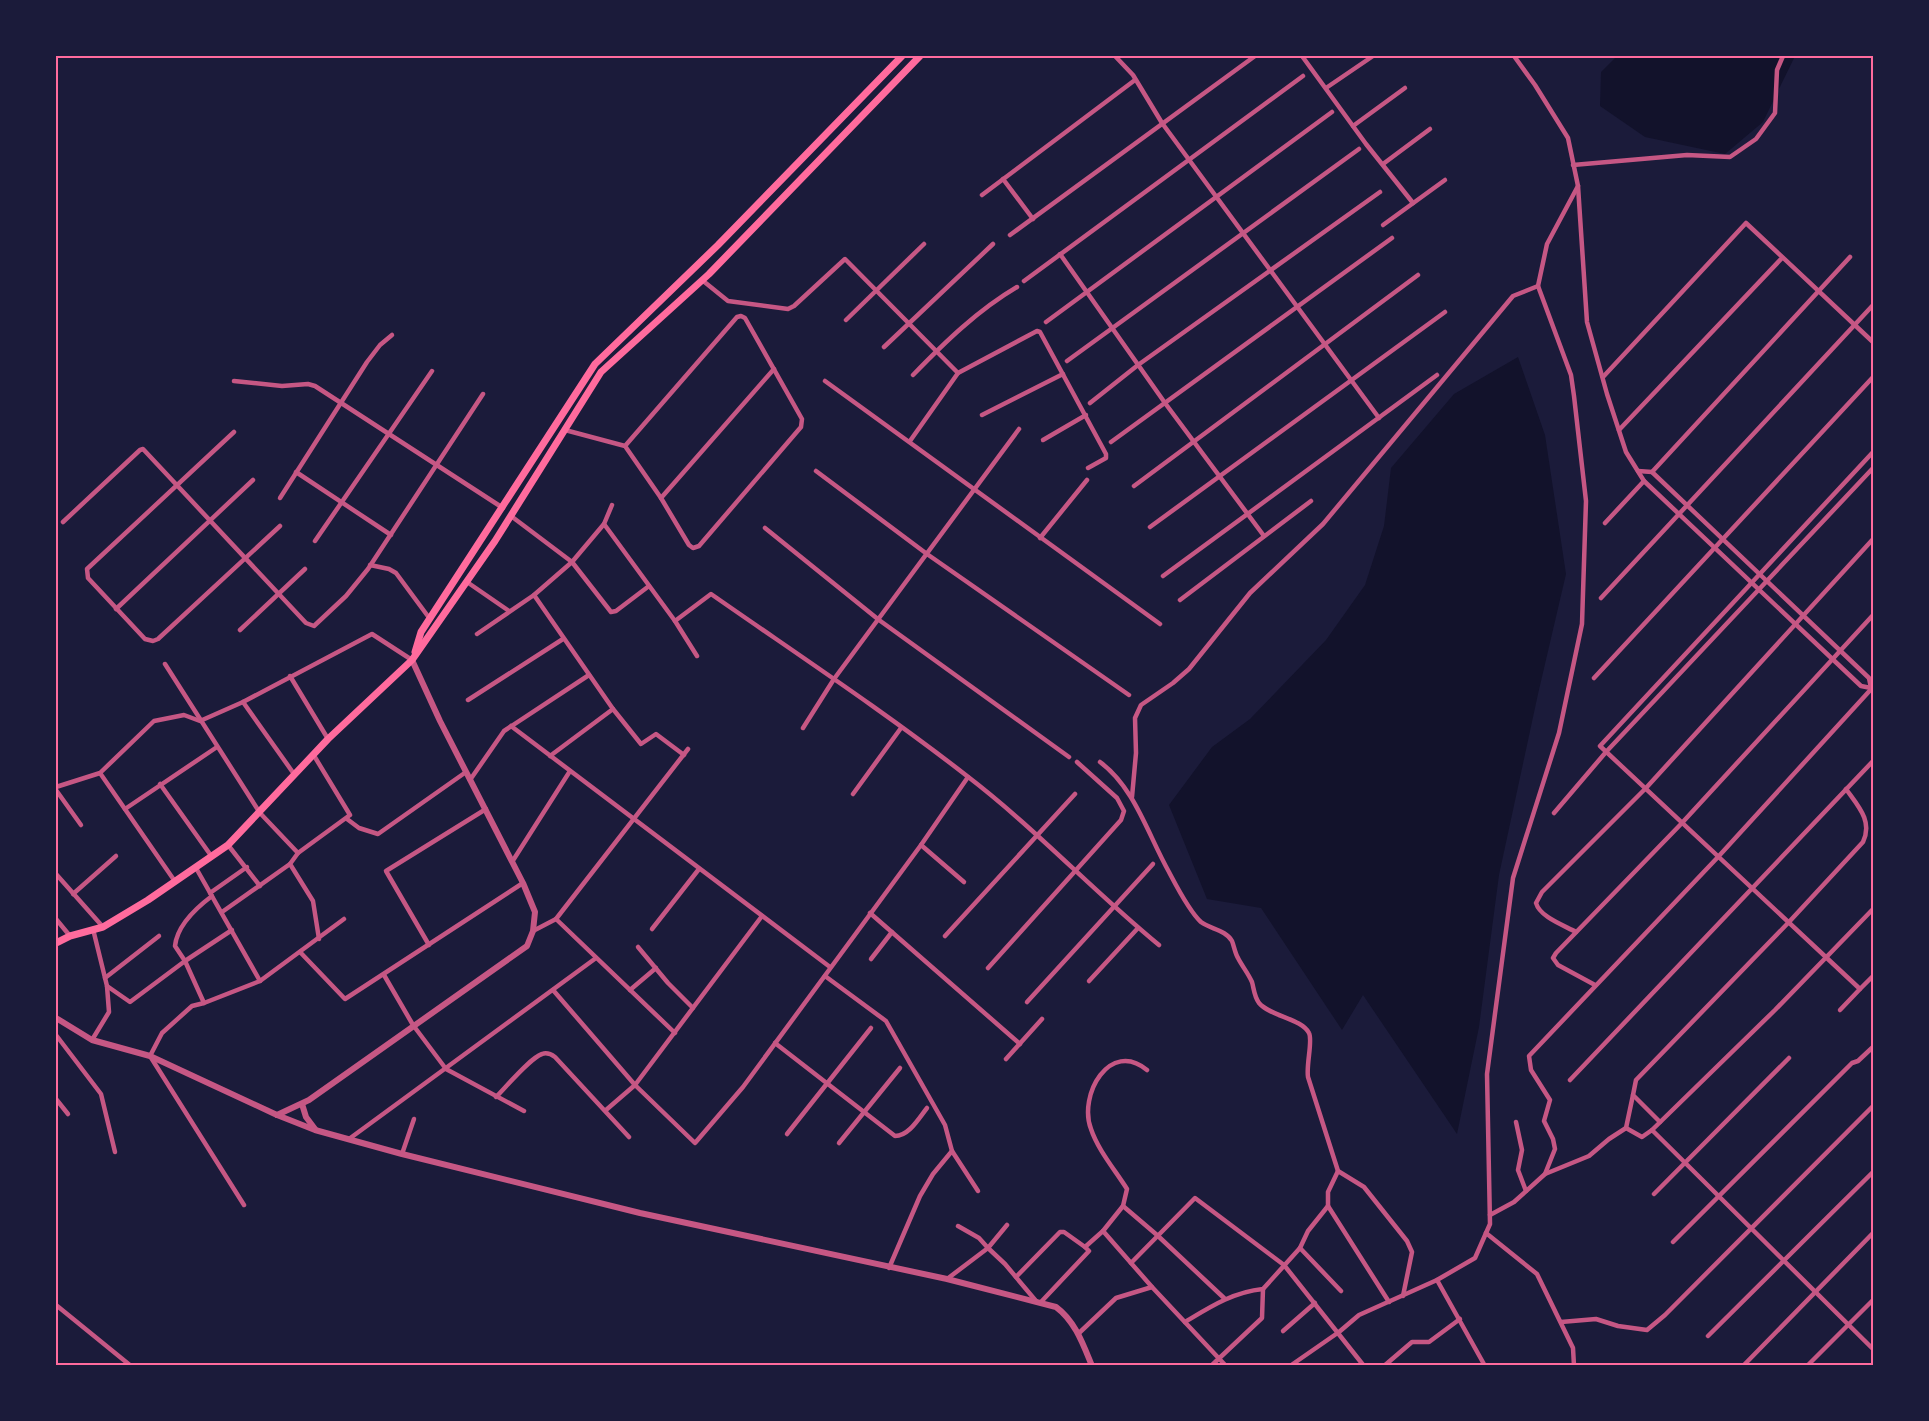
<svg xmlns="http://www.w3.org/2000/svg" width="1929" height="1421" font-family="Raleway,sans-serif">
	<rect width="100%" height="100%" fill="#1b1b3a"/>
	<g fill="#12122b">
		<polygon points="1617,56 1795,56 1763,122 1725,154 1645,137 1600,106 1601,72"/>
		<polygon points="1518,357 1545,435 1566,574 1538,694 1499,875 1479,1027 1457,1134 1363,995 1342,1030 1261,908 1207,899 1169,805 1212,747 1250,719 1326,640 1365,585 1384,526 1391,468 1454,394"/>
	</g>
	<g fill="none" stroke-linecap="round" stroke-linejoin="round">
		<g stroke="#c65784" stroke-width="4.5">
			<polyline points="1115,56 1133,75 1162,123 1379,418"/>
			<polyline points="1302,56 1366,144 1413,203"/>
			<polyline points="1514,56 1535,85 1568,138 1578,186 1587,322 1607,394 1626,452 1644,481 1861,686 1871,688"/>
			<polyline points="1326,88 1373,56"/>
			<polyline points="1353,126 1405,88"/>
			<polyline points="1383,164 1430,129"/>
			<polyline points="1573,165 1687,155 1730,157 1756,139 1775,113 1777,70 1783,56"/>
			<polyline points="1003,179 1033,219"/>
			<polyline points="982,195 1135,80"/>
			<polyline points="1383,225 1445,180"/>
			<polyline points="1010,235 1255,56"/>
			<polyline points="1060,254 1165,403 1264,536"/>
			<polyline points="702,280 728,301 788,309 794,306 845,259 958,373 1037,331 1040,332 1106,454 1106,458 1088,468"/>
			<polyline points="1024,281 1303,76"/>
			<polyline points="846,320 924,244"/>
			<polyline points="1046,322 1332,112"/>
			<polyline points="884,347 993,244"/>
			<polyline points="1067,361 1359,149"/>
			<path d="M913 375C945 342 978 310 1017 287"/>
			<polyline points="1603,377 1746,223 1874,343"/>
			<polyline points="234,381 282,386 308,384 315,386 503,508"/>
			<polyline points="825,381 1160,624"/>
			<polyline points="1090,403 1138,365 1380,192"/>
			<polyline points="982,415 1063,374"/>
			<polyline points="565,430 625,446 661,498 689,545 693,548 699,546 801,427 802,419 745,318 741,316 737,317 625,446"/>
			<polyline points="1619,430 1782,258"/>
			<polyline points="234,432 87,569 88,578 145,639 153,641 158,639 280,526"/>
			<polyline points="1043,440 1086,415"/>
			<polyline points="910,441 958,373"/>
			<polyline points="1111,442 1392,238"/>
			<polyline points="1874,451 1600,746 1860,989 1874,975"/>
			<polyline points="816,471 927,554 1129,695"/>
			<polyline points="1638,471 1652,472 1869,678 1871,688 1874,691"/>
			<polyline points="296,472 391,535"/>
			<polyline points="1652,472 1850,257"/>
			<polyline points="1134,486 1418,275"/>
			<polyline points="280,498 367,362 380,345 392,335"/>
			<polyline points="661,498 774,369"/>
			<polyline points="511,516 572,562 604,524 675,621 697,656"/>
			<polyline points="63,522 140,450 143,449 306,623 314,626 346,596 368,569 483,394"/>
			<polyline points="1605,523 1644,481"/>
			<polyline points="604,524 612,505"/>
			<polyline points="1150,527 1445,312"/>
			<polyline points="765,528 879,620 1069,757"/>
			<polyline points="1040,538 1087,480"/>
			<polyline points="315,541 432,371"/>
			<polyline points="370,565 389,569 396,573 430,619"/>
			<polyline points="1163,576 1437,375"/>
			<polyline points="467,582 509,611"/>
			<polyline points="534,595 572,562 611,612 616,611 649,586"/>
			<polyline points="1601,598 1874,304"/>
			<polyline points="1180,600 1311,501"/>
			<polyline points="116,609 253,480"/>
			<path d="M675 621 711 594C797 654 885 712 967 776 1035 828 1093 891 1159 945"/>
			<polyline points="240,630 305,569"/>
			<polyline points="477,634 534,595 613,709 641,744 656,734 684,755"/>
			<polyline points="165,664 260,813 298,853 290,864 313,901 319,939"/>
			<polyline points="290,676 328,739"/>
			<polyline points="1594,678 1874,376"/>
			<polyline points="468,700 563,639"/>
			<polyline points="243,702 294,774"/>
			<polyline points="511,726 830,967"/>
			<polyline points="803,728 834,679 1019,429"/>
			<polyline points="550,756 613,709"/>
			<path d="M1100 762C1135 788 1148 835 1169 872 1177 887 1189 911 1201 922 1210 929 1226 930 1232 941 1234 946 1235 953 1238 958 1242 966 1248 973 1252 982 1254 989 1254 996 1259 1003 1271 1017 1301 1018 1309 1033 1313 1040 1306 1065 1308 1077L1338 1171 1364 1187 1407 1241 1412 1252 1403 1296"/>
			<polyline points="100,773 174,880"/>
			<polyline points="470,780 504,731 589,675"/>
			<polyline points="160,784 212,857"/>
			<polyline points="56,787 100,773 154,721 184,715 200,721 243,702 372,634 412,660"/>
			<polyline points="56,790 81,825"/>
			<polyline points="853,794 901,728"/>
			<polyline points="1132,797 1136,753 1135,718 1141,705 1173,683 1189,669 1250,593 1323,524 1513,296 1538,286"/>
			<polyline points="125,809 217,747"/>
			<polyline points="1554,813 1606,752 1874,467"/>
			<polyline points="347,819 359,828 378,834 466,772"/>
			<polyline points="228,845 260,886"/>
			<polyline points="921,845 964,882"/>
			<polyline points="298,853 350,815 313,754"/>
			<polyline points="512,862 570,771"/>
			<polyline points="196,868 260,981"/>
			<polyline points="56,874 103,927"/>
			<polyline points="210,893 247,867"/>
			<polyline points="73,894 116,856"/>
			<polyline points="222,912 290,864"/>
			<polyline points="870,913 1020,1044"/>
			<polyline points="56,919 70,936"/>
			<polyline points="556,919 688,749"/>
			<polyline points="652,929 699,869"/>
			<polyline points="533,931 556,919 675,1033"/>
			<path d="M1576 932C1563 925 1540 917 1536 903L1542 892 1646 788 1874 538"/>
			<polyline points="945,936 1075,794"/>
			<polyline points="429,945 386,871 486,809"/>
			<polyline points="638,947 668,983 693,1008"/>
			<polyline points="300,952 345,999 523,883"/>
			<polyline points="871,959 892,932"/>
			<polyline points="988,968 1121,820 1124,811 1117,798 1077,762"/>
			<polyline points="384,975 413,1025 446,1069 524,1111"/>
			<polyline points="825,976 886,1021 945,1125 952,1151"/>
			<polyline points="105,978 159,936"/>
			<polyline points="1089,981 1138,928"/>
			<polyline points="1595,985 1558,965 1553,958 1556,953 1681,824 1874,614"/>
			<polyline points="107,986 130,1002 185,961 232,930"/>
			<polyline points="553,990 635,1085 695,1143 743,1087 921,845 968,777"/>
			<polyline points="630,990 656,968"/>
			<polyline points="1027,1002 1153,864"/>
			<path d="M204 1003 185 961 175 946C177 926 196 908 212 896"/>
			<polyline points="1840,1010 1860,989"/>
			<polyline points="56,1035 101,1094 115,1152"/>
			<polyline points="92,1040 109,1012 107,986 93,929"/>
			<path d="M775 1043 895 1136C909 1136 919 1118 927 1108"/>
			<polyline points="1006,1059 1042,1019"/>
			<polyline points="1570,1080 1874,760"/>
			<path d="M496 1097C506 1087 530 1058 542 1054 547 1052 551 1054 555 1057L629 1137"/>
			<polyline points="56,1099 68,1114"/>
			<polyline points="606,1110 635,1085 762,916"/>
			<polyline points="1516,1122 1522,1150 1518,1170 1526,1191"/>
			<path d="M1660 1122 1633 1095 1636 1080 1789 922 1863 842C1873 821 1858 806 1846 789"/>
			<polyline points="1626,1128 1633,1095"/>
			<polyline points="1652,1130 1775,1010 1874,908"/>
			<polyline points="787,1134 871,1028"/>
			<polyline points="349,1139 596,958"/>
			<polyline points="839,1143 900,1068"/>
			<polyline points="402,1154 414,1119"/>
			<polyline points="1338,1171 1328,1192 1328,1206 1389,1302"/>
			<polyline points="1545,1174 1555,1149 1553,1139 1544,1121 1550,1100 1531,1070 1529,1056 1718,857 1874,686"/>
			<polyline points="1654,1194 1789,1058"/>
			<polyline points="244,1205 150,1056 162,1033 192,1006 204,1003 260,981 344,919"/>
			<polyline points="1123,1206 1157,1235 1224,1298"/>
			<polyline points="1490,1215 1514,1202 1545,1174 1589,1156 1609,1139 1626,1128 1642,1137 1652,1130 1874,1350"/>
			<polyline points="1007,1225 988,1248 1005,1264 1036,1301"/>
			<polyline points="1103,1231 1152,1287 1226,1366"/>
			<polyline points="1486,1233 1537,1274 1573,1348 1574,1366"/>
			<polyline points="1673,1242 1852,1063 1858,1061 1874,1046"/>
			<polyline points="1300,1248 1341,1291"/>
			<polyline points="1131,1263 1195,1198 1284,1265 1364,1366"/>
			<polyline points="889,1268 920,1196 933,1174 952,1151 978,1191"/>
			<polyline points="1016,1277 1060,1232 1064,1232 1085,1247"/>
			<polyline points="947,1279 988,1248 979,1238 958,1226"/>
			<polyline points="1437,1280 1485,1366"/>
			<path d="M1041 1302 1089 1251 1085 1247 1103 1231 1123 1206 1127 1189C1115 1170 1098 1150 1091 1129 1078 1095 1110 1039 1147 1070"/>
			<polyline points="56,1305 131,1366"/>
			<path d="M1185 1322C1210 1307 1233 1292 1263 1289L1300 1248 1308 1231 1328 1206"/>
			<polyline points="1561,1322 1596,1319 1618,1326 1647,1330 1665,1315 1874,1105"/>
			<polyline points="1283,1331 1315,1303"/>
			<polyline points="1078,1334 1116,1298 1152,1287"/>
			<polyline points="1708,1336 1874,1171"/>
			<polyline points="1211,1366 1262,1318 1263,1289"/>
			<polyline points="1290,1366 1339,1332 1359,1315 1437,1280 1475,1258 1490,1224 1487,1074 1513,878 1559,733 1582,624 1586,501 1574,396 1571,375 1538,286 1547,244 1578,186"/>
			<polyline points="1384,1366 1412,1342 1429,1342 1460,1319"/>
			<polyline points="1743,1366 1874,1232"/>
			<polyline points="1807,1366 1874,1299"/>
			<polyline points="1872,1366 1874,1364"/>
		</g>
		<g stroke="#c65784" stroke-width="6">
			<path d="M56 1018 92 1040 150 1056 277 1115 315 1130 402 1154 640 1213 947 1279 1056 1307C1075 1321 1083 1344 1092 1366"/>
			<polyline points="302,1104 306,1117 315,1129"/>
			<polyline points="277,1115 309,1100 527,946 533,931 535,912 523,883 440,721 412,660"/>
		</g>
		<g stroke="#ff6b9d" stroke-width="7">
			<polyline points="415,652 421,632 595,364 718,245 902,56"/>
			<polyline points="56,943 70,936 103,927 148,900 228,845 328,739 412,660 495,541 601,372 709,274 920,56"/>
		</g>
	</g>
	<rect width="1929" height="1421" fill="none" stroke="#1b1b3a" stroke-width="114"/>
	<rect x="57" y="57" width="1815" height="1307" fill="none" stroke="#ff6b9d" stroke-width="2"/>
</svg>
